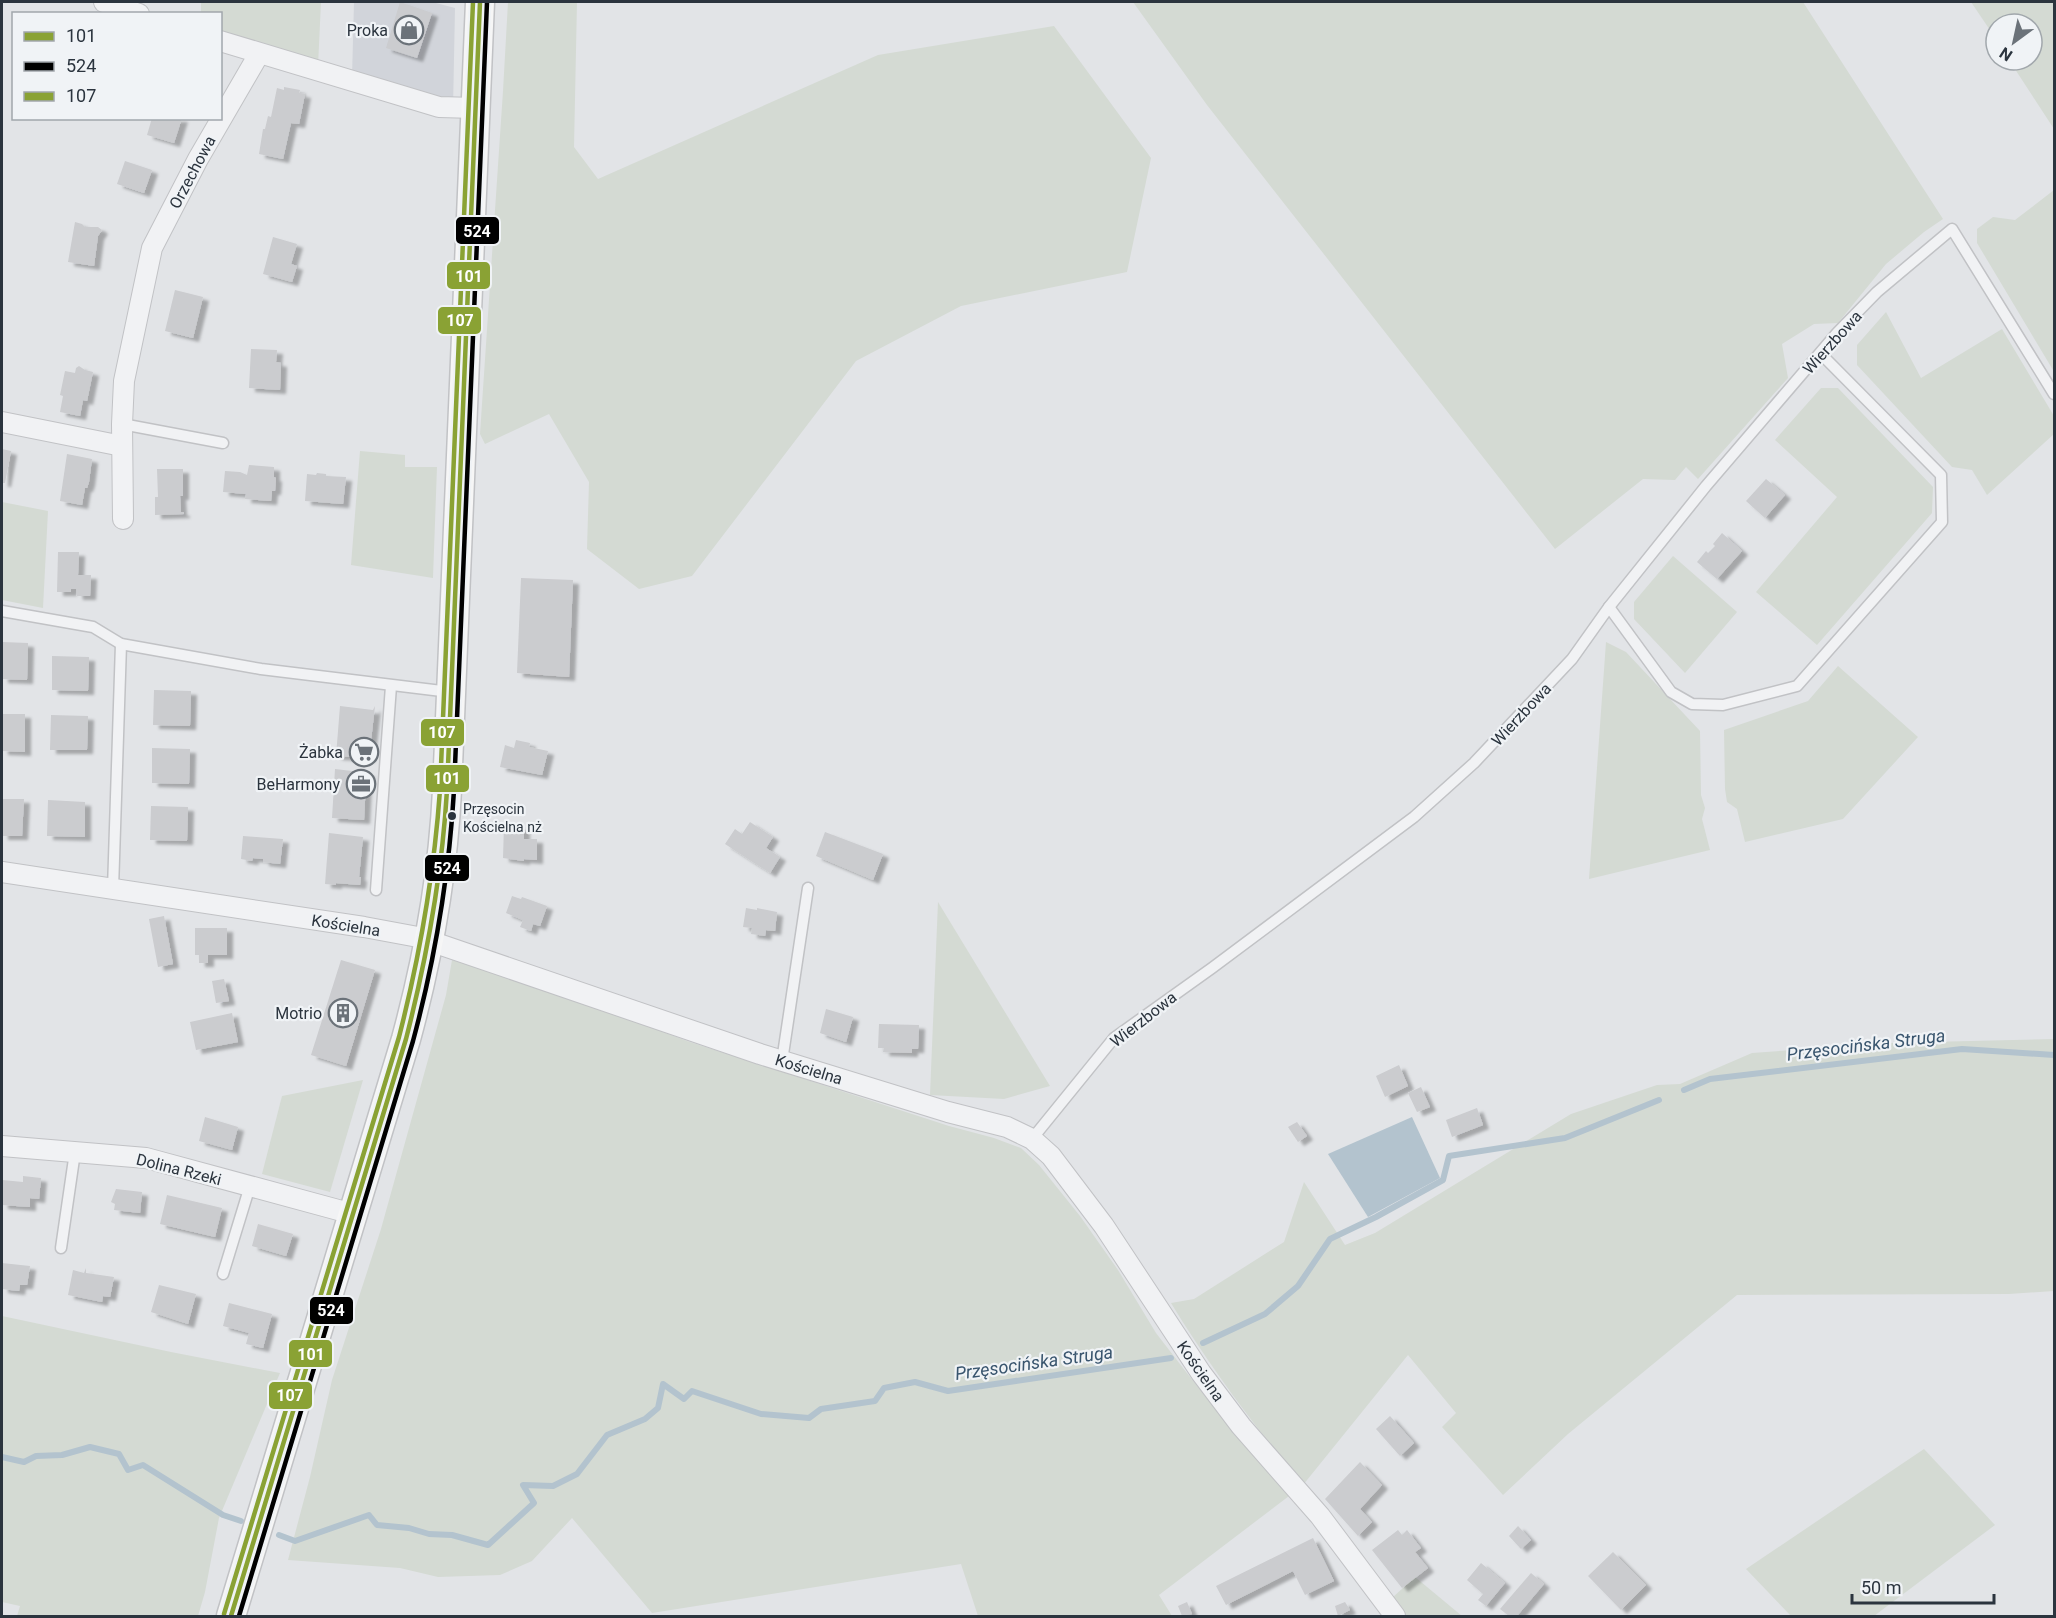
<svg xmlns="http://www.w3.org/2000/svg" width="2056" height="1618" font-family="Roboto,sans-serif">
	<defs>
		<filter id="shadow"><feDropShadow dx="6" dy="4" stdDeviation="1.5" flood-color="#0004"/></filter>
	</defs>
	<rect width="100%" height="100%" fill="#e2e4e7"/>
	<polygon fill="#d1d4da" points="354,2 432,2 455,8 453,109 352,77"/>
	<g fill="#d4dad3">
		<polygon points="201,2 321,2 318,66 221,33 220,14 201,14"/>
		<polygon points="508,2 577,2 574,147 598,179 878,55 1054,26 1151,158 1127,272 961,306 856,361 692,576 639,589 587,549 589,482 549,414 485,444 480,434 503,91"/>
		<polygon points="1133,2 1803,2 1943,219 1924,232 1886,264 1838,323 1814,324 1782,344 1788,378 1698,479 1686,467 1675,480 1643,479 1555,549 1207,105"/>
		<polygon points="1971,2 2054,2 2054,129 2009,60 2032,60 2032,24 1996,24 1996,39"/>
		<polygon points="2054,190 2054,369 2053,370 1977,243 1977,229 1993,217 2015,220"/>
		<polygon points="1886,312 1921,378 2002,329 2054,416 2054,434 1987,495 1972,470 1952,467 1857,365 1857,345"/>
		<polygon points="1821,388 1838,388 1933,487 1932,513 1817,645 1756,592 1837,497 1775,440"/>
		<polygon points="360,451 405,455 405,467 437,467 433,578 351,565"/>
		<polygon points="2,502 48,511 43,608 2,600"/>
		<polygon points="1673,556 1737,612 1685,673 1634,619 1634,602"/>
		<polygon points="1606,642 1626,652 1700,731 1701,795 1705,808 1702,819 1710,850 1589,879"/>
		<polygon points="1838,666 1918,737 1843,819 1745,842 1737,809 1727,802 1725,789 1724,730 1808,701"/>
		<polygon points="938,902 1050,1086 1004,1099 930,1095"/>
		<polygon points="452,960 562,994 687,1041 949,1126 994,1138 1021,1148 1039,1165 1080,1216 1118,1270 1156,1333 1183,1368 1239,1439 1289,1496 1159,1595 1172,1616 978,1616 961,1564 652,1613 572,1518 532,1561 500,1575 438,1577 400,1568 288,1560 310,1477 332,1380 381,1229 446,995"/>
		<path d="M2054 1039V1291L2009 1294 1737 1295 1568 1434 1503 1495 1442 1427 1456 1413 1408 1355 1303 1485C1255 1427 1210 1367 1171 1303L1194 1299 1284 1242 1304 1182 1345 1245 1375 1233 1571 1114 1657 1085 1680 1084 1752 1053 1887 1043Z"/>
		<polygon points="363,1080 330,1192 262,1174 282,1096"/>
		<polygon points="2,1316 171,1352 280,1373 219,1518 205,1592 198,1616 17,1616 20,1606 2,1602"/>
		<polygon points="1924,1449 1995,1525 1874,1616 1791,1616 1746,1569"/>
		<polygon points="1415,1577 1462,1616 1407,1616 1392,1598"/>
	</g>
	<polygon fill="#b3c3ce" points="1412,1117 1440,1178 1368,1217 1328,1154"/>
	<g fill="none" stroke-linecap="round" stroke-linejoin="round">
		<g stroke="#b3c3ce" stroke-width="6">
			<polyline points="1684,1090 1710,1079 1962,1049 2054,1055"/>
			<polyline points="1203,1343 1265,1314 1298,1286 1330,1239 1376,1217 1443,1180 1449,1156 1565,1138 1659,1100"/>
			<polyline points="2,1457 24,1462 36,1456 62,1455 90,1447 119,1454 128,1470 143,1465 223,1515 241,1521"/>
			<polyline points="279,1535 295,1541 369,1515 377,1525 409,1528 429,1534 452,1535 488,1545 534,1503 523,1485 553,1486 577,1474 607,1435 645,1419 658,1408 663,1384 684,1399 692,1391 761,1414 809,1418 821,1409 875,1401 884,1388 915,1382 948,1391 1171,1358"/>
		</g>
	</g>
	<g fill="#cbcccf" filter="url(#shadow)">
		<polygon points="400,2 432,13 417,58 386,48"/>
		<polygon points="284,87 300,90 299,93 305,94 299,124 291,123 283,159 259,154 263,129 265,129 268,116 271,117 277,88 284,90"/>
		<polygon points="152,118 182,118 174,143 147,135"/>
		<polygon points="125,161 152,170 144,193 117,184"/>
		<polygon points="75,222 82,224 85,227 98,227 102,230 98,236 94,266 68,262"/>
		<polygon points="273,237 297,244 291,264 297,266 292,282 263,274"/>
		<polygon points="175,290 203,297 193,338 165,331"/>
		<polygon points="251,349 277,350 276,362 281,363 280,390 249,388"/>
		<polygon points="79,366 85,370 93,372 87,401 83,400 80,416 60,412 63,396 60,395 65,371 75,373 76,368"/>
		<polygon points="2,449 11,451 5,483 2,483"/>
		<polygon points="67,454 92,459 89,482 87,488 85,488 82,505 60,501"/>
		<polygon points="249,465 274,467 274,477 276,478 275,491 272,491 271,501 245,499 246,494 223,492 225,471 240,472 247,475"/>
		<polygon points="157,469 183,469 183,496 180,496 181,512 184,512 184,514 155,515 155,497 158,497"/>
		<polygon points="317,473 326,474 326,476 346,477 343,504 305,501 307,474 316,475"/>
		<polygon points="1766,479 1785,495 1765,518 1746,501"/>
		<polygon points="1722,533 1742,551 1717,579 1697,562 1706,551 1708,553 1715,546 1713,544"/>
		<polygon points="58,552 79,552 78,575 91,575 90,596 77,596 76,589 71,589 71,592 57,592"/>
		<polygon points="521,578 573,580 569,677 517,673"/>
		<polygon points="2,642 28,643 27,680 2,679"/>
		<polygon points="52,656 89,657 88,691 52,690"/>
		<polygon points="154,690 191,691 190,726 153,725"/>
		<polygon points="340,706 373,710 375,706 369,758 336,756"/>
		<polygon points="2,714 25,714 25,752 2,751"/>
		<polygon points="51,715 88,716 87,750 50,750"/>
		<polygon points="516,740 530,743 529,747 548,751 542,775 500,767 505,745 514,748"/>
		<polygon points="152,748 190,749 189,784 152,783"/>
		<polygon points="335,769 369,773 368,782 366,782 364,820 332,818"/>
		<polygon points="2,799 24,799 22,836 2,836"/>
		<polygon points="48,800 85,802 85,837 47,836"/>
		<polygon points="151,806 188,807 187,841 150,840"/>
		<polygon points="750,822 773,837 766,848 780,857 770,873 725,844 735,829 742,834"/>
		<polygon points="504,825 524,827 524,839 537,839 537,860 524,859 524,861 503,858"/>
		<polygon points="825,832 883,854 873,880 816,856"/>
		<polygon points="329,833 363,837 359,877 361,877 360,885 336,883 336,885 325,884"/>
		<polygon points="243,836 283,839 280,864 263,862 263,859 253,858 252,861 241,859"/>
		<polygon points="512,896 521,899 522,897 547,906 540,926 533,924 531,931 520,927 523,920 506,913"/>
		<polygon points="746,908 757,910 757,908 777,912 775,931 766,930 765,936 751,934 752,928 743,927"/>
		<polygon points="164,916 173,964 158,967 149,919"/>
		<polygon points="195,928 227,928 227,955 208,955 208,963 199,963 199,955 195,955"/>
		<polygon points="341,960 375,970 346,1066 311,1055"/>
		<polygon points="224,979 229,1001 216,1003 212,981"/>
		<polygon points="826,1009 853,1017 846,1042 820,1033"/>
		<polygon points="232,1013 238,1042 196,1050 190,1022"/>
		<polygon points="879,1024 919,1025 918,1049 912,1049 912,1053 883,1052 884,1048 878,1048"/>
		<polygon points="1399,1065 1408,1086 1385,1097 1376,1076"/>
		<polygon points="1421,1087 1430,1107 1417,1112 1408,1093"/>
		<polygon points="1477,1108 1483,1125 1452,1137 1446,1120"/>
		<polygon points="205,1117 238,1127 232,1150 199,1141"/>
		<polygon points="1297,1122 1307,1136 1298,1142 1288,1127"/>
		<polygon points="23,1176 41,1178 39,1199 30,1198 30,1207 2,1205 2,1180 23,1182"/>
		<polygon points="116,1189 142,1192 140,1213 114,1210 115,1204 111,1202"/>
		<polygon points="167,1195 222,1208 215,1237 160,1224"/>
		<polygon points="258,1224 293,1234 286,1256 252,1246"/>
		<polygon points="2,1263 30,1266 27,1285 20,1285 19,1291 2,1289"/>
		<polygon points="86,1268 86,1273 114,1277 110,1297 103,1296 102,1302 68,1295 73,1270 84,1273"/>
		<polygon points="159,1285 196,1294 188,1324 151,1312"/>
		<polygon points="229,1303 272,1314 263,1348 246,1344 249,1333 223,1326"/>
		<polygon points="1390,1416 1414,1443 1400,1456 1376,1429"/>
		<polygon points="1360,1462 1382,1485 1360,1509 1372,1522 1358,1536 1325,1499"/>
		<polygon points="1518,1526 1531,1540 1521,1549 1509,1536"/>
		<polygon points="1398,1530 1402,1535 1407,1530 1421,1548 1415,1552 1428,1568 1402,1588 1372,1550"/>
		<polygon points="1313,1538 1334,1581 1305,1595 1293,1571 1226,1605 1216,1586"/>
		<polygon points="1613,1552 1646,1585 1621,1610 1588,1576"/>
		<polygon points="1481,1563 1505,1583 1486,1606 1478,1600 1483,1594 1467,1580"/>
		<polygon points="1531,1573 1544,1584 1517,1616 1509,1616 1500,1609"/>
		<polygon points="1187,1602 1192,1614 1182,1616 1178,1606"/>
		<polygon points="1345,1602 1350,1610 1338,1616 1335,1606"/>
	</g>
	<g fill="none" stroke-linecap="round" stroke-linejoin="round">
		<g stroke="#c1c2c5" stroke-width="13">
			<g id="lane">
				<polyline points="122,424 223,443"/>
				<polyline points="1609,607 1671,692 1692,704 1723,705 1797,686 1942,522 1941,475 1821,354"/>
				<polyline points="2,611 93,627 121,644 261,669 450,692"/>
				<polyline points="113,889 121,644"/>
				<polyline points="376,890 391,686"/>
				<polyline points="782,1061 808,888"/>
				<polyline points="1032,1139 1114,1038 1212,968 1414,817 1474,763 1572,659 1609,607 1706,486 1837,333 1877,292 1952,229 2054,394"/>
				<polyline points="61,1248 75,1152"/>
				<polyline points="223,1274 250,1186"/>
			</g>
		</g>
		<g stroke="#c1c2c5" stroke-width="22">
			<g id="street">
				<polyline points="104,2 139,14"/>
				<polyline points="220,41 439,107 475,108"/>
				<polyline points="2,422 122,446"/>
				<polyline points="123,519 122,424 124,381 152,248 198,159 259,54"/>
				<polyline points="2,872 364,927 418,937 760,1054 948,1112 1007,1127 1032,1139 1051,1156 1104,1226 1201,1373 1241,1426 1320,1516 1395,1616"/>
				<polyline points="2,1146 146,1158 353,1214"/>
			</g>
		</g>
		<g stroke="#c1c2c5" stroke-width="31">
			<path id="secondary" d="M231 1616 406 1039C428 958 443 874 447 790L480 2"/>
		</g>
		<use href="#lane" stroke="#f1f2f4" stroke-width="10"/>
		<use href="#street" stroke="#f1f2f4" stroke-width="20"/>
		<use href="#secondary" stroke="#f6f6f6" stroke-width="28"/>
		<g stroke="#f0f3f6" stroke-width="9">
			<path id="bus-1" d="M231 1616 406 1039C427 957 442 875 447 790L480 2"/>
		</g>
		<g stroke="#f0f3f6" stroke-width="9">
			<path id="bus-2" d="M239 1616 413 1041C435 959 449 876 454 790L487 2"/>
		</g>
		<g stroke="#f0f3f6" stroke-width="9">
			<path id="bus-3" d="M224 1614 399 1037C420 955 434 874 440 790L473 2"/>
		</g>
		<use href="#bus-1" stroke="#8aa234" stroke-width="4.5"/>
		<use href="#bus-2" stroke="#000" stroke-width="4.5"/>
		<use href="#bus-3" stroke="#8aa234" stroke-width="4.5"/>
	</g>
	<defs>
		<g id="shop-ring" transform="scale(1.5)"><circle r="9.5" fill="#f0f3f6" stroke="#6b7279" stroke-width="1.5"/><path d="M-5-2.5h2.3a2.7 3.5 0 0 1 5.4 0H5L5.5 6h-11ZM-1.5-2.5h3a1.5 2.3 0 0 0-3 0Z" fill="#6b7279"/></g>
		<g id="supermarket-ring" transform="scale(1.5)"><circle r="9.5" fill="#f0f3f6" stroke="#6b7279" stroke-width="1.5"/><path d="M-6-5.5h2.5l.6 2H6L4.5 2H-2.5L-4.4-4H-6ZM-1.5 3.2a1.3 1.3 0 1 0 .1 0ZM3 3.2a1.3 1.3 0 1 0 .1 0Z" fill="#6b7279"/></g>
		<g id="office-ring" transform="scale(1.5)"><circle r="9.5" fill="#f0f3f6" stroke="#6b7279" stroke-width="1.5"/><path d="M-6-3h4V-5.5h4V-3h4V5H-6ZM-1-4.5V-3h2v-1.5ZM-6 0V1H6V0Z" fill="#6b7279"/></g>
		<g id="building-ring" transform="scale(1.5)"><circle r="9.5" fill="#f0f3f6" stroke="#6b7279" stroke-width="1.5"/><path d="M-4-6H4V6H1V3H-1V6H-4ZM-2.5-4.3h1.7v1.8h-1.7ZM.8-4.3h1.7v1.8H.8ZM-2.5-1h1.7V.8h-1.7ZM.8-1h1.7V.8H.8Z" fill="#6b7279"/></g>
	</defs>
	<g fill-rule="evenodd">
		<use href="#shop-ring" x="409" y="30"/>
		<use href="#supermarket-ring" x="364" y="752"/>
		<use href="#office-ring" x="361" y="784"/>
		<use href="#building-ring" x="343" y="1013"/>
	</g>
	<circle fill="#2b343e" stroke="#f0f3f6" stroke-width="2" cx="452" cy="816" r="5"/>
	<g text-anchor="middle" stroke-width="4.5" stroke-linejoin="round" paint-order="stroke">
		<g font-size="14" fill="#2b343e" stroke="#f0f3f6" text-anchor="start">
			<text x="463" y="814">Przęsocin<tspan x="463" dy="18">Kościelna nż</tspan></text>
		</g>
		<g font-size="16" fill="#2b343e" stroke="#f0f3f6" text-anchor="end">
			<text x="388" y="36">Proka</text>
			<text x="343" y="758">Żabka</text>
			<text x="340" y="790">BeHarmony</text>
			<text x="322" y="1019">Motrio</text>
		</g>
		<g font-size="16" fill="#2b343e" stroke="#f0f3f6">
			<text transform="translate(192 172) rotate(-62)" y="6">Orzechowa</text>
			<text transform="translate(1832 342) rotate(-48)" y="6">Wierzbowa</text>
			<text transform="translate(1521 714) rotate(-47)" y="6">Wierzbowa</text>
			<text transform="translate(346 925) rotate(9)" y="6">Kościelna</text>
			<text transform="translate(1143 1019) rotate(-38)" y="6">Wierzbowa</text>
			<text transform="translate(809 1069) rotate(17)" y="6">Kościelna</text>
			<text transform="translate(179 1169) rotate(14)" y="6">Dolina Rzeki</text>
			<text transform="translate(1201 1371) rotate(55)" y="6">Kościelna</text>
		</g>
		<g font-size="18" font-style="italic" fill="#39556e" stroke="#f0f3f6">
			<text transform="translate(1866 1045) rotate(-7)" y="6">Przęsocińska Struga</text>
			<text transform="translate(1034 1363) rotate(-8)" y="6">Przęsocińska Struga</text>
		</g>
	</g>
	<g stroke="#f0f3f6" stroke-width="2">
		<rect x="455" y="216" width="45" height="29" rx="6" fill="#000"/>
		<rect x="446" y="261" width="45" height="29" rx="6" fill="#8aa234"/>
		<rect x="437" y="306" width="45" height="29" rx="6" fill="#8aa234"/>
		<rect x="420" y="718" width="45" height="29" rx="6" fill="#8aa234"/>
		<rect x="425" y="764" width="45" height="29" rx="6" fill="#8aa234"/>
		<rect x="424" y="854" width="46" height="28" rx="6" fill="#000"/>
		<rect x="309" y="1296" width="45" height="29" rx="6" fill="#000"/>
		<rect x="288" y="1339" width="45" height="29" rx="6" fill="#8aa234"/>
		<rect x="268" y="1381" width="45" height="29" rx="6" fill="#8aa234"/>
	</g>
	<g font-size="16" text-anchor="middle" font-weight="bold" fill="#fff">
		<text x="477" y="237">524</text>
		<text x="469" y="282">101</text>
		<text x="460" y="326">107</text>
		<text x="442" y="738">107</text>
		<text x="447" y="784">101</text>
		<text x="447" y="874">524</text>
		<text x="331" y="1316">524</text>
		<text x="311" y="1360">101</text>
		<text x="290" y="1401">107</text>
	</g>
	<rect width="2056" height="1618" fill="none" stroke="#2b343e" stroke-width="6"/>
	<rect x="12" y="12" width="210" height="108" fill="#f0f3f6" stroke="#a1a7ac" stroke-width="1.5"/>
	<rect x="24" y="32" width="30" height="9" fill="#8aa234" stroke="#a1a7ac" stroke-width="1.5"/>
	<text x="66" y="42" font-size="18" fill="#2b343e">101</text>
	<rect x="24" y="62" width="30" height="9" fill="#000000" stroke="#a1a7ac" stroke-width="1.5"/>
	<text x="66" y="72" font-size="18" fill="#2b343e">524</text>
	<rect x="24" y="92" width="30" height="9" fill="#8aa234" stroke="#a1a7ac" stroke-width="1.5"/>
	<text x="66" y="102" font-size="18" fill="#2b343e">107</text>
	<g transform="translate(2014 42) rotate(213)"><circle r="28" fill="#f0f3f6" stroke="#a1a7ac" stroke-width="1.5"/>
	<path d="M0-4.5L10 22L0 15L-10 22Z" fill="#6b7279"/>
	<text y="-9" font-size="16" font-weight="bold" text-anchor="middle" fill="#2b343e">N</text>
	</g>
	<path d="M1852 1594v9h142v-9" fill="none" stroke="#2b343e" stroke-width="3"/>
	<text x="1861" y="1594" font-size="18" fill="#2b343e" stroke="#f0f3f6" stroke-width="4.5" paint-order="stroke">50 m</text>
</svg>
